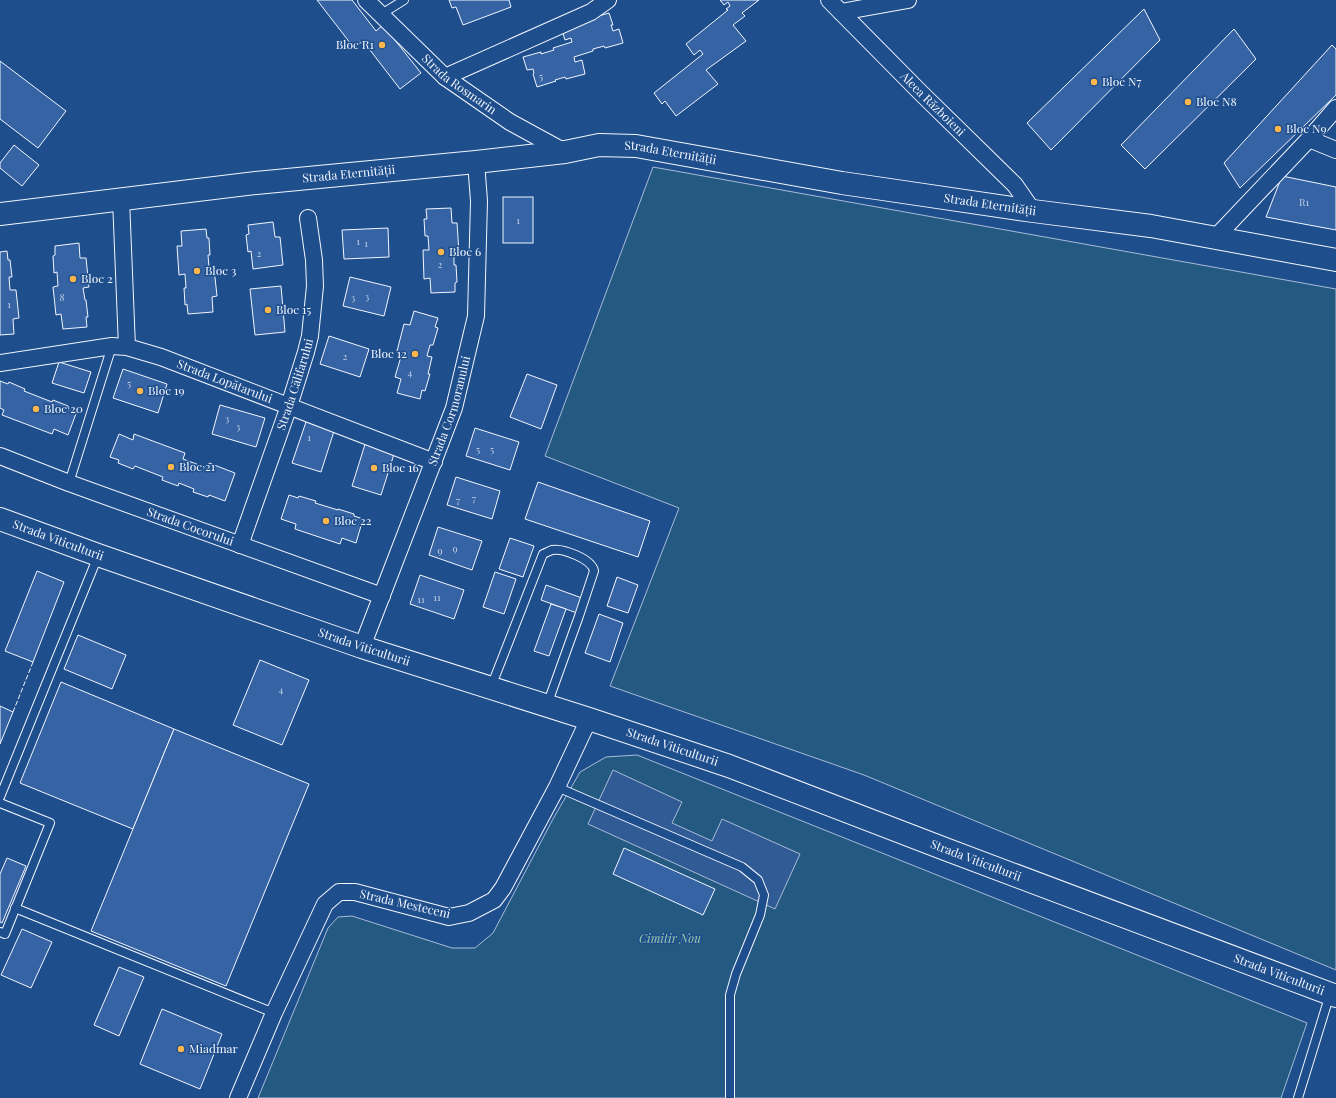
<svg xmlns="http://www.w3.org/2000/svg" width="1336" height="1098" font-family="'Playfair Display',serif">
	<rect width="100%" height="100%" fill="#1f4e8c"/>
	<g fill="#245a82" stroke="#a8bbd7">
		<polygon points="653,167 1336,289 1336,970 864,775 610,686 679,508 545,456"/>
		<polygon points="637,755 1307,1023 1281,1098 258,1098 328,928 338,917 352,916 452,948 475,948 493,933 553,819 580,772 606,757"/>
	</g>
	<polygon fill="#305b95" stroke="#a8bbd7" points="613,770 682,802 672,823 712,841 722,819 800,854 775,909 588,824"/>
	<g fill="#3563a3" stroke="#f2f6ff">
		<polygon points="317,0 352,0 376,31 383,25 421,73 400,89 363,41 354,48"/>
		<polygon points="449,0 509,0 511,7 463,25 456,7 452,8"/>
		<polygon points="720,0 759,0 742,13 745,16 733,25 746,41 706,70 718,84 676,116 665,101 662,104 654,93 703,54 700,50 694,55 686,44 728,10 726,9 730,6 728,2 724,5"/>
		<polygon points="1144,9 1160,40 1051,150 1027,123"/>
		<polygon points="609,13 613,25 611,25 613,31 619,29 623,43 605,48 604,46 593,49 593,51 574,57 575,62 582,60 585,74 566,79 565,77 555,80 556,81 537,87 533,74 534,73 533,69 527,70 523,57 541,52 541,54 554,50 553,48 572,42 571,38 565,40 561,27"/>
		<polygon points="1234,29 1256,59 1145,169 1121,145"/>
		<polygon points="1332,45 1336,49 1336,95 1240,188 1224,163"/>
		<polygon points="0,61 66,111 38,148 0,119"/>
		<polygon points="14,145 39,165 22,186 0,168 0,163"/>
		<polygon points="1282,176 1336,187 1336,230 1266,217"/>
		<rect x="503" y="197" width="30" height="46"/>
		<polygon points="451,208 452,223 457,223 459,253 454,253 454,265 456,265 457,282 455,283 455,292 431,293 430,278 424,279 423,250 429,250 428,236 425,236 424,219 427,219 426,209"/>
		<polygon points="273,222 275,237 280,237 283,265 253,269 251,251 248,252 246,235 249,234 248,225"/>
		<polygon points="388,228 389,257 344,259 342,230"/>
		<polygon points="206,229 207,238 209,238 210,255 208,255 209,268 214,268 217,296 212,297 213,312 188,314 187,304 185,305 184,288 186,288 185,274 179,275 177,246 182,246 181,231"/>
		<polygon points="79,243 80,258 86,258 89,287 83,288 85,300 86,300 88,317 86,317 87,327 63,329 61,314 56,315 53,287 58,286 57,272 54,273 53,256 55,255 55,246"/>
		<polygon points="7,251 8,260 10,260 12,277 9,277 10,290 16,290 19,318 13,319 14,334 0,335 0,252"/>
		<polygon points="350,277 391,287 384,316 343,306"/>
		<polygon points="281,286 285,332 255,335 250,289"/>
		<polygon points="414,311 438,318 435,327 438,328 433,345 430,345 427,356 432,357 428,374 430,374 425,391 422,390 420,399 397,393 401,379 395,377 402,353 397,351 404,324 410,325"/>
		<polygon points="329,336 369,349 360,377 320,364"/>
		<polygon points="59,362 91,372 84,393 52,383"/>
		<polygon points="123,369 167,384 158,413 113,398"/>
		<polygon points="527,374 557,385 541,429 510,417"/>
		<polygon points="0,381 8,384 9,382 25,389 24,391 52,402 53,400 68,406 68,408 77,411 68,435 54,429 52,434 2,415 4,410 0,408"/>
		<polygon points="220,405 265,418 256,447 212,434"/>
		<polygon points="307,419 335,428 321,472 292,463"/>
		<polygon points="475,428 519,442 510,470 466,456"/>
		<polygon points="119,434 133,440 134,434 185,453 183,459 207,468 209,463 235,473 225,501 209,495 208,497 193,492 194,489 179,483 178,486 162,480 163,477 135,466 133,469 118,463 119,460 110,457"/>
		<polygon points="366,441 395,451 381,495 352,486"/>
		<polygon points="456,477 500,491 492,519 447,505"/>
		<polygon points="538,482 650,521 638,557 525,519"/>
		<polygon points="289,495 298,498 299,496 316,501 315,503 338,510 338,509 354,514 354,516 363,519 356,543 342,538 340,544 295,529 296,524 281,519"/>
		<polygon points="438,527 482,541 472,570 429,555"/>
		<polygon points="510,538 534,546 523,577 499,569"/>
		<polygon points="37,571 64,582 33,662 5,651"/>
		<polygon points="495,572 516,579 504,614 483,607"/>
		<polygon points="420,575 464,590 454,619 410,604"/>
		<polygon points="617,577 638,585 628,613 607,606"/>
		<polygon points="546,585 582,598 577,613 541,600"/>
		<polygon points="551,604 566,609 549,656 534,651"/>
		<polygon points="599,614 623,623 610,662 585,653"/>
		<polygon points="78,635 126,655 112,689 64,669"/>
		<polygon points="260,660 309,680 282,745 233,725"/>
		<polygon points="61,682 174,729 133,829 20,783"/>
		<polygon points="0,706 13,712 0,744"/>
		<polygon points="174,729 309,784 226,986 91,931"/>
		<polygon points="624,848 715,889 703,915 613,874"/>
		<polygon points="7,858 26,866 2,923 0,922 0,874"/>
		<polygon points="22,929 52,942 31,988 1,975"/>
		<polygon points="119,967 144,977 119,1036 94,1025"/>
		<polygon points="162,1009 222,1034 200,1089 140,1064"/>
	</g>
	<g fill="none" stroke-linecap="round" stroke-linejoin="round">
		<g stroke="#f2f6ff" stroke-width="10">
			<g id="lane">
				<polyline points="380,15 404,0"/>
				<polyline points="69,483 112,346"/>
				<path d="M491 687 543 554C546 553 549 551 552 550 563 548 592 559 594 571L579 616 547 705"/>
				<polyline points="557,787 742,867 758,880 764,895 760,915 736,974 730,995 730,1098"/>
				<polyline points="0,797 98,556"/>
				<polyline points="0,803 50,823 5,934 0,932"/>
				<polyline points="15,908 274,1013"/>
				<polyline points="1298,1098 1330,994"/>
			</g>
		</g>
		<g stroke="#f2f6ff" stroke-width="18">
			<g id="street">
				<path id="s1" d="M366 0 445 77 510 122 565 152"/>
				<path id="s2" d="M829 0 921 93 1015 185 1033 211"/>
				<polyline points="841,12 908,0"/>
				<polyline points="445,77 591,12 608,0"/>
				<polyline points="1309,139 1336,150"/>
				<polyline points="121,199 127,347"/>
				<polyline points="1215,238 1309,139 1336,108"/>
				<path id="s3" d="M0 363 112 346 127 347 161 357 434 462"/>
				<path id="s4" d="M0 456 69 483 382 596"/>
				<path id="s5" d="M240 545 289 406 306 352 310 336 315 286 314 260 308 218"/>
				<path id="s6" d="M362 647 454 408 476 316 479 201 476 162"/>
				<polyline points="238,1098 274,1013 325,904 339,892 355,892 449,917 469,913 494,900 503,888 557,787 589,719"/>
			</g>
		</g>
		<g stroke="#f2f6ff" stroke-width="24">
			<g id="secondary">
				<path id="s7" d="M0 214 256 183 476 162 565 152 599 145 636 146 842 183 1033 211 1151 226 1336 260"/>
				<path id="s8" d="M0 519 98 555 362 647 589 719 729 766 945 849 1336 996"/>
			</g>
		</g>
		<use href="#lane" stroke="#1f4e8c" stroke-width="8"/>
		<use href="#street" stroke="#1f4e8c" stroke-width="16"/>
		<use href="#secondary" stroke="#1f4e8c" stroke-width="22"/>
		<polyline stroke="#f2f6ff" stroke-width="1" stroke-dasharray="5 2" stroke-linecap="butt" points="13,712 33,662"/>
	</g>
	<g fill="#ffb74d" stroke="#1f4e8c" stroke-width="1.5">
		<circle cx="382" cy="45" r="4"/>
		<circle cx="1094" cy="82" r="4"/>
		<circle cx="1188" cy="102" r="4"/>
		<circle cx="1278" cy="129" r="4"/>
		<circle cx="441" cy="252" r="4"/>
		<circle cx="197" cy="271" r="4"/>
		<circle cx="73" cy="279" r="4"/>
		<circle cx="268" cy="310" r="4"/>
		<circle cx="415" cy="354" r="4"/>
		<circle cx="140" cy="391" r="4"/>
		<circle cx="36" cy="409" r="4"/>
		<circle cx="171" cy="467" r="4"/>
		<circle cx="374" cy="468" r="4"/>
		<circle cx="326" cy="521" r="4"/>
		<circle cx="181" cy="1049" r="4"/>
	</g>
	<g text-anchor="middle" stroke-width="3" stroke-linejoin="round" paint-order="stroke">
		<g font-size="10" fill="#c3d1e8">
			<text x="541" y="80">5</text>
			<text x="1304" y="206">R1</text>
			<text x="518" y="224">1</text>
			<text x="358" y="245">1</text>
			<text x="366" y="247">1</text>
			<text x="259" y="257">2</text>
			<text x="440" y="268">2</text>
			<text x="367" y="300">3</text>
			<text x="62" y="301">8</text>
			<text x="353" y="301">3</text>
			<text x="9" y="308">1</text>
			<text x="345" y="360">2</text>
			<text x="410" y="376">4</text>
			<text x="129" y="387">5</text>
			<text x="227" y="422">3</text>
			<text x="238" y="430">3</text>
			<text x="309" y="441">1</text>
			<text x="478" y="453">5</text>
			<text x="492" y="453">5</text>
			<text x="474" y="502">7</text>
			<text x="458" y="504">7</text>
			<text x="455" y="552">9</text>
			<text x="440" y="554">9</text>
			<text x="437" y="601">11</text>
			<text x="421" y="603">11</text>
			<text x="281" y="693">4</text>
		</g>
		<g font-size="12" fill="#f2f6ff" stroke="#1f4e8c" text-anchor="start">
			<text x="374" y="49" text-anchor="end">Bloc R1</text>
			<text x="1102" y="86">Bloc N7</text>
			<text x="1196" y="106">Bloc N8</text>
			<text x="1286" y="133">Bloc N9</text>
			<text x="449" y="256">Bloc 6</text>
			<text x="205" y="275">Bloc 3</text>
			<text x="81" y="283">Bloc 2</text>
			<text x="276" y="314">Bloc 15</text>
			<text x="407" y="358" text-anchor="end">Bloc 12</text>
			<text x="148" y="395">Bloc 19</text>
			<text x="44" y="413">Bloc 20</text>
			<text x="179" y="471">Bloc 21</text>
			<text x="382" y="472">Bloc 16</text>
			<text x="334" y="525">Bloc 22</text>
			<text x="189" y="1053">Miadmar</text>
		</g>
		<g font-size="12" fill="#f2f6ff" stroke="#1f4e8c">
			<text dy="4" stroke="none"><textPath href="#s1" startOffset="126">Strada Rosmarin</textPath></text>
			<text dy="4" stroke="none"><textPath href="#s2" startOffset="147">Aleea Războieni</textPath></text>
			<text dy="4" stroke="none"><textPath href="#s7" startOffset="675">Strada Eternității</textPath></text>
			<text dy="4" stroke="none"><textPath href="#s7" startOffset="351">Strada Eternității</textPath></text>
			<text dy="4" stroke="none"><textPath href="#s7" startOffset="999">Strada Eternității</textPath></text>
			<text dy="4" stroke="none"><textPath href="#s3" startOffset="232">Strada Lopătarului</textPath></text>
			<text dy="4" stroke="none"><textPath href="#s5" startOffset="170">Strada Călifarului</textPath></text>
			<text dy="4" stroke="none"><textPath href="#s6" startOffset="252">Strada Cormoranului</textPath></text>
			<text dy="4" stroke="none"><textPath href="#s4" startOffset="203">Strada Cocorului</textPath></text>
			<text dy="4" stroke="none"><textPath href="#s8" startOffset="62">Strada Viticulturii</textPath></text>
			<text dy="4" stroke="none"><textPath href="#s8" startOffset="386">Strada Viticulturii</textPath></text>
			<text dy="4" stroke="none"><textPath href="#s8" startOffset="710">Strada Viticulturii</textPath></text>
			<text dy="4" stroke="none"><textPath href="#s8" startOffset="1034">Strada Viticulturii</textPath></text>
			<text transform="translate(405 904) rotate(13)" y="4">Strada Mesteceni</text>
			<text dy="4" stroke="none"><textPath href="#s8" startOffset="1358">Strada Viticulturii</textPath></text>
		</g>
		<g font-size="12" font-style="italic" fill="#97c8a6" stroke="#1f4e8c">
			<text x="670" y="943">Cimitir Nou</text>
		</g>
	</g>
</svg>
